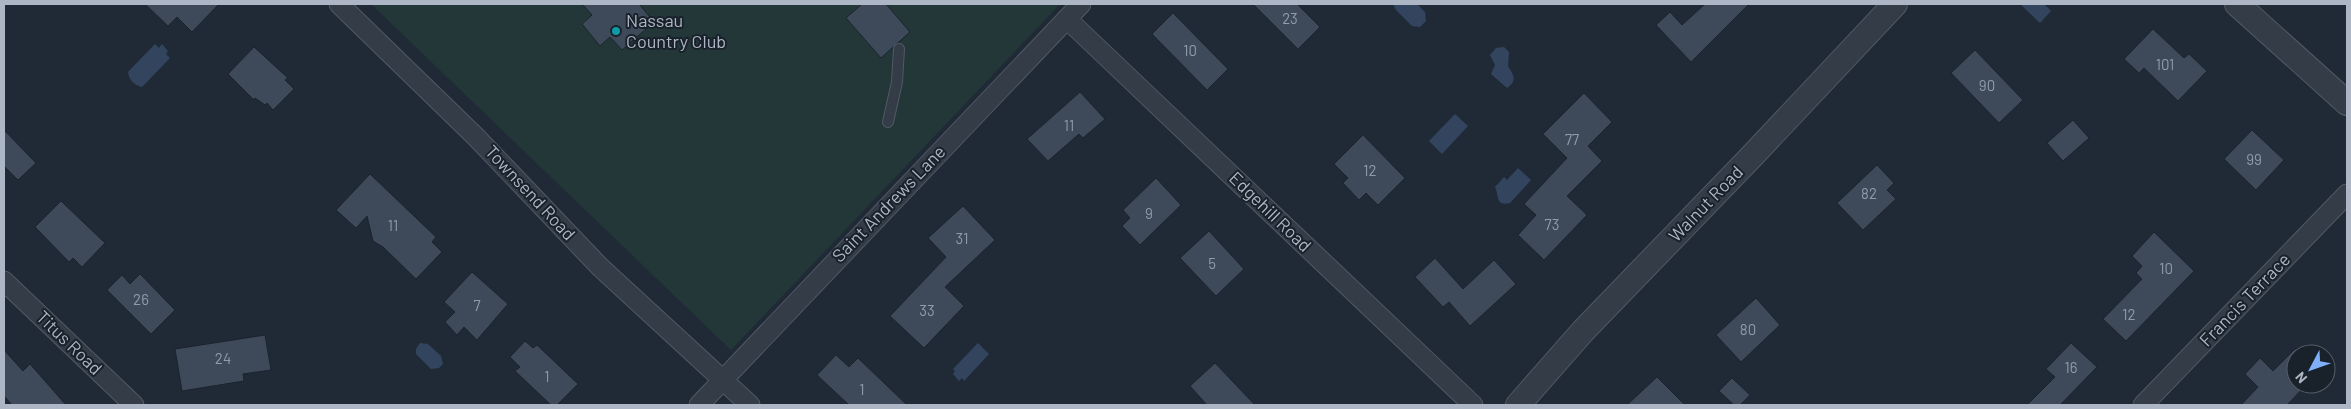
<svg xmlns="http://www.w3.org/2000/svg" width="2351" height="409" font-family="Barlow,sans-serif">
	<rect width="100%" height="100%" fill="#202a36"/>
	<polygon fill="#233738" points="371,4 1060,4 731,350"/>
	<g fill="#33455e">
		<polygon points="1393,4 1417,4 1425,12 1426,21 1420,27 1412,26 1396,10"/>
		<polygon points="2020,4 2044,4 2051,11 2040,23"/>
		<path d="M155 44 159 48 162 44 168 51 166 54 170 58 142 87C134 85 129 80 128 72Z"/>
		<path d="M1504 47 1509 52 1508 66C1513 74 1518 81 1507 88L1491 74 1495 65 1490 55 1496 48Z"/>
		<polygon points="1455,114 1468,126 1442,154 1429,141"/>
		<path d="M1518 168 1531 180 1510 203C1495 207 1499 194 1495 187L1504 177 1507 180Z"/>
		<polygon points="420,343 428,344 441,356 443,364 439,368 431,369 416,354 416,349"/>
		<polygon points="978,343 989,354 964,381 962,378 959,381 953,374 955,371 953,369"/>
	</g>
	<g fill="#3e4a59" stroke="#1b232d">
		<polygon points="145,4 219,4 192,32 177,17 168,26"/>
		<polygon points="582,4 639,4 654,22 622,50 610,37 600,46 582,24 592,15"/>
		<polygon points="862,4 886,4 910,32 881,58 846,18"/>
		<polygon points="1253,4 1297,4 1320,27 1298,49"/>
		<polygon points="1705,4 1749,4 1691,62 1656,25 1670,12 1682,25"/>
		<polygon points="1173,13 1228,69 1207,90 1152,34"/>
		<polygon points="2153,29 2184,58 2189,54 2207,71 2178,101 2144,68 2139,73 2124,59"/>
		<polygon points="254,47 288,78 285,80 294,89 273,110 267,103 265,105 255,98 254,100 228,74"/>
		<polygon points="1975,50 2023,100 1999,123 1951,73"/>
		<polygon points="1080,92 1105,119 1083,138 1079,134 1048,161 1027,139"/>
		<polygon points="1584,93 1612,122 1588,146 1602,161 1567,196 1587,215 1544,260 1518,235 1536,215 1524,204 1567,158 1543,134"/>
		<polygon points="2073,120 2089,138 2063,161 2047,143"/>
		<polygon points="4,130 36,163 18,180 4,166"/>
		<polygon points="2252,130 2284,160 2256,190 2224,159"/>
		<polygon points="1363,135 1405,178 1378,205 1366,193 1359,200 1343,183 1348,178 1334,164"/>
		<polygon points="1877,165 1894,183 1887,190 1896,199 1863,230 1837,203"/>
		<polygon points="370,174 436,237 432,242 442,252 416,279 383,247 373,241 367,216 356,228 336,210"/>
		<polygon points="1156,178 1181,205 1140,245 1122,226 1130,218 1123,210"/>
		<polygon points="61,201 105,243 82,267 73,258 69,262 35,227"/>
		<polygon points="963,206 995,240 945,287 964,306 924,348 890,316 946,257 928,238"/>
		<polygon points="1209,231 1244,269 1216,296 1180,258"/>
		<polygon points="2154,232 2194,271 2126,341 2103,319 2142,279 2136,273 2142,266 2132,256"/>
		<polygon points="1435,258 1463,289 1494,260 1516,284 1470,326 1449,302 1443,307 1415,277"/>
		<polygon points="472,272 508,304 477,340 464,327 457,335 445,322 455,312 444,302"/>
		<polygon points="140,274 175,310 151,334 107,290 122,275 130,284"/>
		<polygon points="1756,298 1780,325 1741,362 1716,335"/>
		<polygon points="265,335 271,370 243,374 244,381 182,391 175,349"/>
		<polygon points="525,341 533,348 537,345 578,384 557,405 551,405 515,371 520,367 510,357"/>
		<polygon points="2071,343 2097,367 2060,405 2027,405 2055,377 2046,369"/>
		<polygon points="2296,348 2296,384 2307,384 2287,405 2241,405 2258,387 2245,374 2260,358 2273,371"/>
		<polygon points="4,350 23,371 30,364 66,405 12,405 4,396"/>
		<polygon points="836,355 849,367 858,358 907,405 849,405 817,375"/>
		<polygon points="1215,363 1255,405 1207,405 1190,386"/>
		<polygon points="1657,377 1685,405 1627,405"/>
		<polygon points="1732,378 1750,395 1740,405 1734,405 1719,391"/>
	</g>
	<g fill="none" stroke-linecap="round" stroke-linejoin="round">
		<g stroke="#515965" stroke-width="12">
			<polyline id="service" points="888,122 897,82 899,49"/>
		</g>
		<g stroke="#515965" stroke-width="21">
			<g id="minor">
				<polyline points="339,4 476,137 600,267 750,405"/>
				<polyline points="1067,19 1473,405"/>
				<polyline points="4,281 134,405"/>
				<polyline points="699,405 1081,4"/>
				<polyline points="2143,405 2347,194"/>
			</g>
		</g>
		<g stroke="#515965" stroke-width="26">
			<g id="tertiary">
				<polyline points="2237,4 2347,103"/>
				<polyline points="1518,405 1583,331 1752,156 1895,4"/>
			</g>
		</g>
		<use href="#service" stroke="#333c47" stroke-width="10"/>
		<use href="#minor" stroke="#333c47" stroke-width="19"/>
		<use href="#tertiary" stroke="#333c47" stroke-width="24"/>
	</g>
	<circle fill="#0f9aa8" stroke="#19212b" stroke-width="2" cx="616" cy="31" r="5"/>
	<g text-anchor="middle" stroke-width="4" stroke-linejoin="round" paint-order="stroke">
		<g font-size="15" fill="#919ba9">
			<text x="1290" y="24">23</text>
			<text x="1190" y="56">10</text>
			<text x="2165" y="70">101</text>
			<text x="1987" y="91">90</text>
			<text x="1069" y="131">11</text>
			<text x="1572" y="145">77</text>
			<text x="2254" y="165">99</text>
			<text x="1370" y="176">12</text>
			<text x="1869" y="199">82</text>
			<text x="1149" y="219">9</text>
			<text x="1552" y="230">73</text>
			<text x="393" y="231">11</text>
			<text x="962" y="244">31</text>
			<text x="1212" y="269">5</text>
			<text x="2166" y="274">10</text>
			<text x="141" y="305">26</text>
			<text x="477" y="311">7</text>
			<text x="927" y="316">33</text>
			<text x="2129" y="320">12</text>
			<text x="1748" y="335">80</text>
			<text x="223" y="364">24</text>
			<text x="2071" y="373">16</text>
			<text x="547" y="382">1</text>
			<text x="862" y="395">1</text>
		</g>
		<g font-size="18" fill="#adb6c4" stroke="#19212b" text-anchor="start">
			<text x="626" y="27">Nassau<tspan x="626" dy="21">Country Club</tspan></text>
		</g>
		<g font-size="18" fill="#adb6c4" stroke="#19212b">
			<text transform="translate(530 193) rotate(47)" y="6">Townsend Road</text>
			<text transform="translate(889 204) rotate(-46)" y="6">Saint Andrews Lane</text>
			<text transform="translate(1706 204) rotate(-46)" y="6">Walnut Road</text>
			<text transform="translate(1270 212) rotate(44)" y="6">Edgehill Road</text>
			<text transform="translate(2245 300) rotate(-46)" y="6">Francis Terrace</text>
			<text transform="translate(69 343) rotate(44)" y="6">Titus Road</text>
		</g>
	</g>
	<rect width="2351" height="409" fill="none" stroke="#adb6c4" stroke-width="10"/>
	<g transform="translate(2311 369) rotate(229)"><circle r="24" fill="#19212b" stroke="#545d68"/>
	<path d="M0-4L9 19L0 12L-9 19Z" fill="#7fb0f7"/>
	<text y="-8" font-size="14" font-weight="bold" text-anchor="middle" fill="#adb6c4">N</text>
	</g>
</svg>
